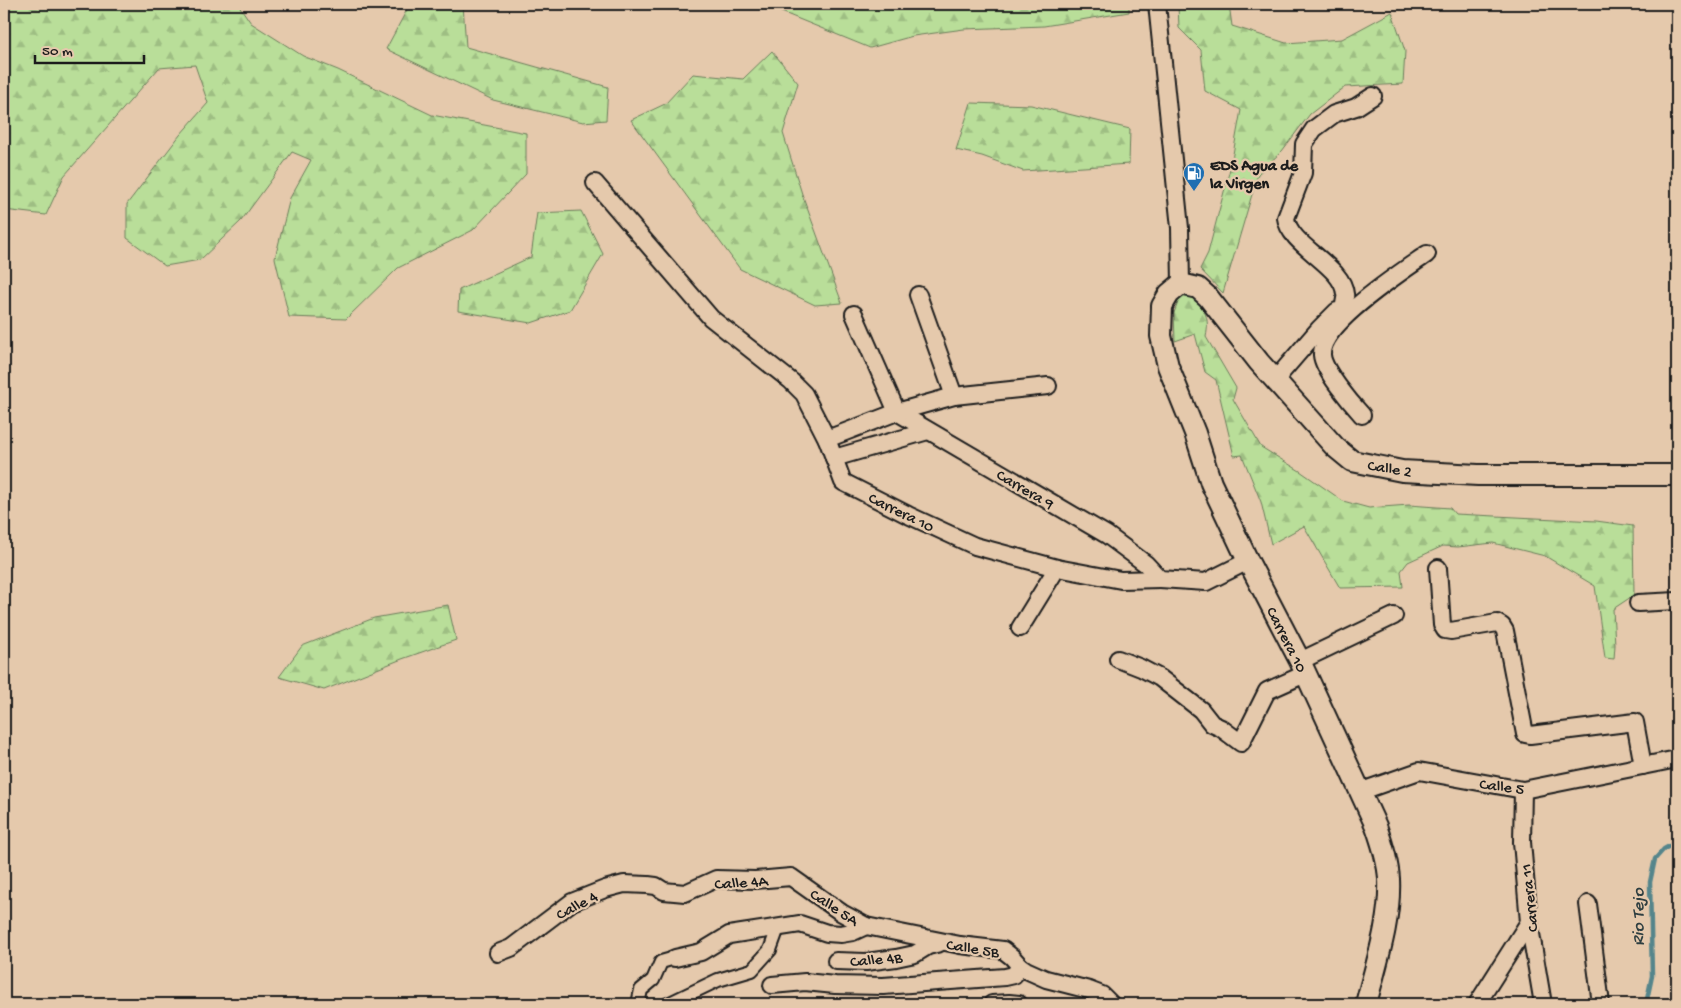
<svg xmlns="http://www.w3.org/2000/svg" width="1681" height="1008" font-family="'Gochi Hand',sans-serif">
	<defs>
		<pattern id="forest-firs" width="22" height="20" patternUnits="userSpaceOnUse" patternTransform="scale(1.25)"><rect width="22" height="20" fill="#b9de99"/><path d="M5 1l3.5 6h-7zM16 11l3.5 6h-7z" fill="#9ebe83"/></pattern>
	</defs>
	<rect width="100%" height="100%" fill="#e5c9ac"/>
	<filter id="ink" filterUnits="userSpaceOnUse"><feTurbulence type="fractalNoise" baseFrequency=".02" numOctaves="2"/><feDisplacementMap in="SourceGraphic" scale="10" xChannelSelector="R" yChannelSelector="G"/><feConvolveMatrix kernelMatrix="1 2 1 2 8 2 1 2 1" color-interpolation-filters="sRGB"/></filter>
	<g filter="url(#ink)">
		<g fill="url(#forest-firs)" stroke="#6a7d5a">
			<polygon points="4,4 238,4 251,23 303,56 338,70 432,115 526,133 526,174 473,230 398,268 346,319 289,317 275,258 290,198 311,160 292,152 241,221 200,260 165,266 127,238 127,204 180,135 208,103 195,65 159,68 64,176 46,215 4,210"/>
			<polygon points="410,4 463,4 466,47 608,87 606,120 583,122 493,100 386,49"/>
			<polygon points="771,4 1129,4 1129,12 1044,26 964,29 913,36 870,48 779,11"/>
			<polygon points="1178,4 1229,4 1232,26 1286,43 1342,39 1392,12 1405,51 1403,84 1345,87 1310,114 1282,151 1258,174 1223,293 1200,269 1208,253 1231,165 1241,110 1205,91 1201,50 1179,28"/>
			<polygon points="772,51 798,83 783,133 802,194 842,303 815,305 740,269 631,120 665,104 693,74 743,79"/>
			<polygon points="971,103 1031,105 1130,129 1129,164 1023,171 982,156 956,150"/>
			<polygon points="581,211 603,254 570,310 531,323 458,311 459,290 531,257 537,213"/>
			<path d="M1192 295C1205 310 1210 317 1206 337L1236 388 1233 399 1261 447 1300 471 1343 501 1369 508 1409 505 1450 508 1455 514 1596 521 1633 526 1634 595 1613 609 1615 645 1614 659 1605 658 1595 586 1545 556 1493 543 1458 547 1443 546 1408 562 1401 571 1403 587 1340 588 1304 526 1271 544 1261 502 1242 455 1234 456 1216 380 1205 372 1195 334 1175 341 1174 313 1180 297Z"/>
			<polygon points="448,605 456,640 402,659 324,690 279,677 302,646 374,618"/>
		</g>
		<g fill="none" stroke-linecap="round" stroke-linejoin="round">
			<polyline stroke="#55858b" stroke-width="4.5" points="1646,1004 1652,976 1650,882 1655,859 1664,849 1677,842"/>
			<g stroke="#1c1c1c" stroke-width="16">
				<g id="pedestrian">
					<polyline points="638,1004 641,990 653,980 661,962 675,958"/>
					<polyline points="668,1004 718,980 752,970 770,950 778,928"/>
				</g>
			</g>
			<g stroke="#1c1c1c" stroke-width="20">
				<g id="minor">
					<polyline points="1157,4 1180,228 1181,284"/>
					<polyline points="595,183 711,318 791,381 804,394 827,439 843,482 908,515 975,546 1057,568 1121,580 1160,579"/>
					<polyline points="918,295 954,396"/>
					<path d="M1344 305C1344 302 1346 297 1345 294 1343 265 1289 246 1286 218L1303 173 1304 144 1314 129 1334 114 1356 107 1373 96"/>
					<polyline points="854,314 897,412 1107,535 1146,564 1160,579 1206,582 1248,561"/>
					<polyline points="1275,380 1319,329 1337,311"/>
					<path d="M1362 415C1351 403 1323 370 1322 355 1320 324 1403 271 1427 254"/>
					<polyline points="827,439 897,412 954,396 1048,386"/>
					<polyline points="834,458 928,431"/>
					<polyline points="1438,568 1442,625 1445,630 1451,631 1497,623 1502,626 1505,631 1525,734 1530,735 1635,722 1643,766"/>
					<polyline points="1638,603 1677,601"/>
					<polyline points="1020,628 1057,568"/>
					<polyline points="1118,659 1141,668 1160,678 1201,710 1212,724 1221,728 1241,743 1267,691 1305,674"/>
					<polyline points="1300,661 1394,616"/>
					<polyline points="1523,790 1522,842 1529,922 1543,1004"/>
					<polyline points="1359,792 1419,771 1523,790 1677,759"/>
					<polyline points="1588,904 1601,1004"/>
					<polyline points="498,953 511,948 572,902 605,889 624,884 648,885 656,886 664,891 685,893 716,879 755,880 791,877 842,913 866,926 960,945 1003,950 1012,957 1020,966 1026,970 1046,979 1089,990 1102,995 1111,1004"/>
					<polyline points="675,958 701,952 729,935 800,924 827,933 841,934 853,932 866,926"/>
					<polyline points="836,961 866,962 896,958 915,954 928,946 940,943"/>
					<polyline points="772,985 805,982 835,985 883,986 1005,977 1014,975 1020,966"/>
					<polyline points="992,1004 1009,1003 1019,1004"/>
					<polyline points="1477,1004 1529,922"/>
				</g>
			</g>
			<g stroke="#1c1c1c" stroke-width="24">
				<path id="tertiary" d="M1366 1004C1376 964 1391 921 1389 879 1388 861 1382 843 1376 826L1300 661 1248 561 1211 483 1195 433 1168 366 1161 336 1162 306 1169 294 1181 284 1198 288 1208 297 1259 362 1335 447 1352 461 1402 471 1478 475H1677"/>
			</g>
			<use href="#pedestrian" stroke="#e5c9ac" stroke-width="12"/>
			<use href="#minor" stroke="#e5c9ac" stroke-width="16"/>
			<use href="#tertiary" stroke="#e5c9ac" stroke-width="20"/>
		</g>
	</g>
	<defs>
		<g id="fuel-pin" transform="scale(1.125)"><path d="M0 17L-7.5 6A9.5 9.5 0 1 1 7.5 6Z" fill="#1f6fb2" stroke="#e5c9ac"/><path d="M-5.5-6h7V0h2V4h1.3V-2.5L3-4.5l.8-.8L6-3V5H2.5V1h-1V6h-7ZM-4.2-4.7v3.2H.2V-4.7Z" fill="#fff"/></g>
	</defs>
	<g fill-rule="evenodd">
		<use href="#fuel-pin" x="1194" y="173"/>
	</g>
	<g text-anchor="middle" stroke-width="4.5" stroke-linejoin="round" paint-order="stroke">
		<g font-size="16" font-weight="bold" fill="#1c1c1c" stroke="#e5c9ac" text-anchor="start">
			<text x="1210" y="170">EDS Agua de<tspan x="1210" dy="18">la Virgen</tspan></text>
		</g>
		<g font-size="16" fill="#1c1c1c" stroke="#e5c9ac">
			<text transform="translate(1390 467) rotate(9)" y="6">Calle 2</text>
			<text transform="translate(1026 488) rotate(30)" y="6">Carrera 9</text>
			<text transform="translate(902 511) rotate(26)" y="6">Carrera 10</text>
			<text transform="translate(1288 639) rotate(63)" y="6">Carrera 10</text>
			<text transform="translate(1502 785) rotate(7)" y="6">Calle 5</text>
			<text transform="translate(741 881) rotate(-4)" y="6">Calle 4A</text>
			<text transform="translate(1528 898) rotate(-96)" y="6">Carrera 11</text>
			<text transform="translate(576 904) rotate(-28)" y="6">Calle 4</text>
			<text transform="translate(835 906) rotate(33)" y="6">Calle 5A</text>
			<text transform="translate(973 947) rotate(9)" y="6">Calle 5B</text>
			<text transform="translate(876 958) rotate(-5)" y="6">Calle 4B</text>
		</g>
		<g font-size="18" font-style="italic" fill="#2f3f41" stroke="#e5c9ac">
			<text transform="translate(1637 917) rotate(-90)" y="6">Rio Tejo</text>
		</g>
	</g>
	<rect width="1681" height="1008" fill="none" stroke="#e5c9ac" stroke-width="20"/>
	<rect x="10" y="10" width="1661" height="988" fill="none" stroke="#1c1c1c" stroke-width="2" filter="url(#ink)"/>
	<path d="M35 55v8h109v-8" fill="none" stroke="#1c1c1c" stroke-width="2.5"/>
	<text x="42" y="55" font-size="15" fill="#1c1c1c" stroke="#e5c9ac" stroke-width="4" paint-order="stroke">50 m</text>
</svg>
